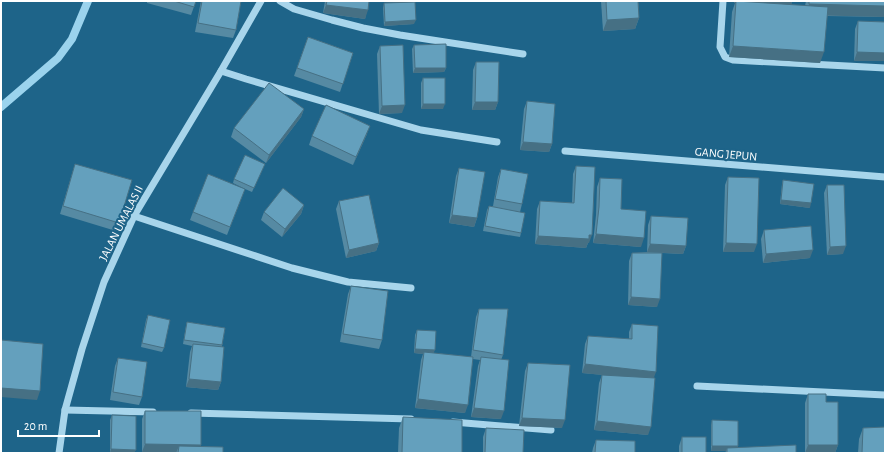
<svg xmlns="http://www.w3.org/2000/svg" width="886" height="454" font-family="'Alegreya Sans',sans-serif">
	<rect width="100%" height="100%" fill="#1e6489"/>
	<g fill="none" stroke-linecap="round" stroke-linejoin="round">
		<polyline stroke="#9bd3ed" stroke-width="8" points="1,107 58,58 72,39 88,1"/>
		<g stroke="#a8d5eb" stroke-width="7">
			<polyline points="280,1 294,9 332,20 363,28 400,35 523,54"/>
			<polyline points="723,1 720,47 725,57 733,60 885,68"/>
			<polyline points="221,71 246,79 421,130 497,142"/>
			<polyline points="565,151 885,177"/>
			<polyline points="134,216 292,268 348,282 411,288"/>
			<polyline points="697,386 885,395"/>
			<polyline points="65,410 153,412"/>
			<polyline points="191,413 411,419"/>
			<polyline points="453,422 551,430"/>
			<polyline points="59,453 65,410 82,349 104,282 134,216 221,71 261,1"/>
		</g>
	</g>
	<g fill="#568aa3">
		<polygon points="147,1 196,1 191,15 147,3"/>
		<polygon points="201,1 241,1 236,30 233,38 195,32"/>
		<polygon points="325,1 369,1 365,19 323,13"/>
		<polygon points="601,1 638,1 639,18 635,29 603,31"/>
		<polygon points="734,1 792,1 791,5 805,6 806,1 885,1 885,17 827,16 820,63 729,57 732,12 735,3 734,3"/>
		<polygon points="384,3 414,24 384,26 383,8"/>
		<polygon points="858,21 885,22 854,61 855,29"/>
		<polygon points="308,37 353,53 340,92 294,76"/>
		<polygon points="414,45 446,68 444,72 413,73 412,49"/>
		<polygon points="380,46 402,113 379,114 377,54"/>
		<polygon points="476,62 498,102 495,110 472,110 473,70"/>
		<polygon points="423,78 443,109 421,109 421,83"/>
		<polygon points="527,101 552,144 549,152 520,150 524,109"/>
		<polygon points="304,109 301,117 266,163 231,137 234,128"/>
		<polygon points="367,134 353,165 309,145 312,136"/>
		<polygon points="75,164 119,223 116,231 60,214"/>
		<polygon points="576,166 589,243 588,243 586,248 535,244 537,209 540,201 572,203 573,174"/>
		<polygon points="263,168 252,192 245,189 227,235 190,220 193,212 245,189 233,183 234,179"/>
		<polygon points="459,168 477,218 474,227 449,223 456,176"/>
		<polygon points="501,169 522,204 520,212 521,233 520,237 483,231 487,210 489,206 493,206 498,177"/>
		<polygon points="728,177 754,252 723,252 725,185"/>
		<polygon points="600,178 621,209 641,247 593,243 596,215 597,187"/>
		<polygon points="783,180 810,208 780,204 782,184"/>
		<polygon points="827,185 843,254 827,255 824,193"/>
		<polygon points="339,201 379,243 376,251 346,258 336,209"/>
		<polygon points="304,205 301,214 282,237 261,220 264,212"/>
		<polygon points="651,216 686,246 683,254 662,253 657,307 628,305 629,261 632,253 647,252 648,225"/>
		<polygon points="764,230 810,258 763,263 761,239"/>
		<polygon points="351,286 382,340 379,349 340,342 348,294"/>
		<polygon points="479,309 503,355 501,360 501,419 471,417 478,366 480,360 473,359 465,413 415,408 421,360 423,354 414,353 415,335 417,330 434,353 471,357 476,317"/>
		<polygon points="148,315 164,348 162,352 141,347 146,320"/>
		<polygon points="187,322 225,328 222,346 221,382 218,390 186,387 190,352 192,346 183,344 186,326"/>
		<polygon points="632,324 653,378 648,435 594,430 599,383 602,375 604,375 582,373 585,344 588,336 629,339 629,332"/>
		<polygon points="118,358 142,397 139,405 110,400 115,366"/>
		<polygon points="528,363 562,428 519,426 525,371"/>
		<polygon points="808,394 826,402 838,445 835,453 805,453 805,403"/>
		<polygon points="145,411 201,445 200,447 223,453 142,452 142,419"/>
		<polygon points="112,415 134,453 110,453 110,420"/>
		<polygon points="403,417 462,453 398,453 399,428"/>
		<polygon points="712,420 738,446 738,447 796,453 725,453 726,451 711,451 711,425"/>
		<polygon points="486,428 523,453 483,453 483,437"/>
		<polygon points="863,428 885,453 858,453 859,439"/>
		<polygon points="682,437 706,453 679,453 679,446"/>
		<polygon points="596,440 635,453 592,453 593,448"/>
	</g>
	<g fill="#467084">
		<polygon points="735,1 792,1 791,6 734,3"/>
		<polygon points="809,4 885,6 885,17 805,15"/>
		<polygon points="326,5 368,10 365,19 323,13"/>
		<polygon points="639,18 635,29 603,31 607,20"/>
		<polygon points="416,20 414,24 384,26 385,22"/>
		<polygon points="733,46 824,52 820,63 729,57"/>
		<polygon points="857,52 885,53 885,61 854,61"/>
		<polygon points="415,68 446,68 444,72 413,73"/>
		<polygon points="475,102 498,102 495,110 472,110"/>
		<polygon points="423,104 445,104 443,109 421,109"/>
		<polygon points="405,105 402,113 379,114 382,106"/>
		<polygon points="304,109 301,117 266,163 269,155"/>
		<polygon points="370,126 367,134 353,165 356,157"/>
		<polygon points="523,142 552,144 549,152 520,150"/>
		<polygon points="781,200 811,203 810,208 780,204"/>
		<polygon points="304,205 301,214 282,237 285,229"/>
		<polygon points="452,215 477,218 474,227 449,223"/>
		<polygon points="596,234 644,238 641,247 593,243"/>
		<polygon points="592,235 589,243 588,243 586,248 535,244 538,236"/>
		<polygon points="379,243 376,251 346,258 349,250"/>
		<polygon points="726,243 757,244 754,252 723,252"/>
		<polygon points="650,244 686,246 683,254 647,252"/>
		<polygon points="846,246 843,254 827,255 830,247"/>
		<polygon points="813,250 810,258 763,263 766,254"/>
		<polygon points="631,297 660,299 657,307 628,305"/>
		<polygon points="415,349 435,350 433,354 424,352 423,354 414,353"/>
		<polygon points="585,364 656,372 653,380 582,373"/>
		<polygon points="189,379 221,382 218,390 186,387"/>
		<polygon points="1,388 40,391 37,400 1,397"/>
		<polygon points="418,399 468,405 465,413 415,408"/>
		<polygon points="474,408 504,411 501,419 471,417"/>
		<polygon points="522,418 565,420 562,428 519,426"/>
		<polygon points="597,421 651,427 648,435 594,430"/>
		<polygon points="145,444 201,445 198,453 179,446 176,453 142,452"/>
		<polygon points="808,445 838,445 835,453 805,453"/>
		<polygon points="712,446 738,446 737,451 727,448 726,451 711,451"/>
		<polygon points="111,449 136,450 134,453 110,453"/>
	</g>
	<g fill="#64a0bd" stroke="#467084">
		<polygon points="174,1 196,1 194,7"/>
		<polygon points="202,1 241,1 236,30 198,23"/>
		<polygon points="327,1 369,1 368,10 326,5"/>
		<polygon points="606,1 638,1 639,18 607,20"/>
		<polygon points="736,1 828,7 824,52 733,46"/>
		<polygon points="809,1 885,1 885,6 809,4"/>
		<polygon points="415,2 416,20 385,22 384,3"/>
		<polygon points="858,21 885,22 885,53 857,52"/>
		<polygon points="308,37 353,53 343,84 297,68"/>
		<polygon points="446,44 446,68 415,68 414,45"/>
		<polygon points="403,45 405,105 382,106 380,46"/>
		<polygon points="476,62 499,62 498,102 475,102"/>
		<rect x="423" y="78" width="22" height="26"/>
		<polygon points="269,83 304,109 269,155 234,128"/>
		<polygon points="527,101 555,104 552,144 523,142"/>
		<polygon points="326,105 370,126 356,157 312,136"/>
		<polygon points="245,155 265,164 254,188 234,179"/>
		<polygon points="75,164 132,180 119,223 63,206"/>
		<polygon points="576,166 595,167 592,235 589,235 589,239 538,236 540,201 574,203"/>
		<polygon points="459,168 485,172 477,218 452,215"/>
		<polygon points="501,169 528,174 522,204 495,199"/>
		<polygon points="208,174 245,189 230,227 193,212"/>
		<polygon points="728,177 759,178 757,244 726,243"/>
		<polygon points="600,178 622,179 621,209 646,211 644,238 596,234 599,207"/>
		<polygon points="783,180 814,184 811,203 781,200"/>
		<polygon points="827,185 844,185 846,246 830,247"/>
		<polygon points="283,188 304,205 285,229 264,212"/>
		<polygon points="369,195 379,243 349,250 339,201"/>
		<polygon points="489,206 525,213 521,233 485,226"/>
		<polygon points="651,216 688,218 686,246 650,244"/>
		<polygon points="811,226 813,250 766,254 764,230"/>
		<polygon points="632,253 662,253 660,299 631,297"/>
		<polygon points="351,286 388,291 382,340 343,334"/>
		<polygon points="479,309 508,309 503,355 473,350"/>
		<polygon points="148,315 170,320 164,348 142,343"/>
		<polygon points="187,322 225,328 222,345 184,340"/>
		<polygon points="632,324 658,326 656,372 585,364 588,336 632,339"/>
		<polygon points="417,330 436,331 435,350 415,349"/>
		<polygon points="1,340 43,344 40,391 1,388"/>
		<polygon points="193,344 224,347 221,382 189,379"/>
		<polygon points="424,352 473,357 468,405 418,399"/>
		<polygon points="481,357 509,360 504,411 474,408"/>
		<polygon points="118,358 147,362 142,397 113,392"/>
		<polygon points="528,363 570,365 565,420 522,418"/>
		<polygon points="602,375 655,378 651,427 597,421"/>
		<polygon points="808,394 826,394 826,402 838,402 838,445 808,445"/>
		<polygon points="145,411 201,411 201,445 145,444"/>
		<polygon points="112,415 136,416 136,450 111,449"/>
		<polygon points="403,417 462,420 462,453 402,453"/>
		<polygon points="712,420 738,421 738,446 712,446"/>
		<polygon points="885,427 885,453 862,453 863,428"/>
		<polygon points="486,428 524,430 523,453 485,453"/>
		<rect x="682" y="437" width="24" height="16"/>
		<polygon points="596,440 635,441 635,453 595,453"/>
		<polygon points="796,445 796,453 727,453 727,448"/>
		<polygon points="179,446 223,447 223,453 178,453"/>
	</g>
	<g text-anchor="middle" stroke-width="4" stroke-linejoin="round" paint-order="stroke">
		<g font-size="12" fill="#fff" stroke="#1e6489">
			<text transform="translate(726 154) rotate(5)" y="4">GANG JEPUN</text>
			<text transform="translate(121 223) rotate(-63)" y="4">JALAN UMALAS II</text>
		</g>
	</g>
	<rect width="886" height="454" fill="none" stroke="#ffffff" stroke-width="4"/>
	<path d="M18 430v6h81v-6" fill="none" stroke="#ffffff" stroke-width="2"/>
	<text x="24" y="430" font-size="12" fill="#ffffff" stroke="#1e6489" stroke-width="3" paint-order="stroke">20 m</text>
</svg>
